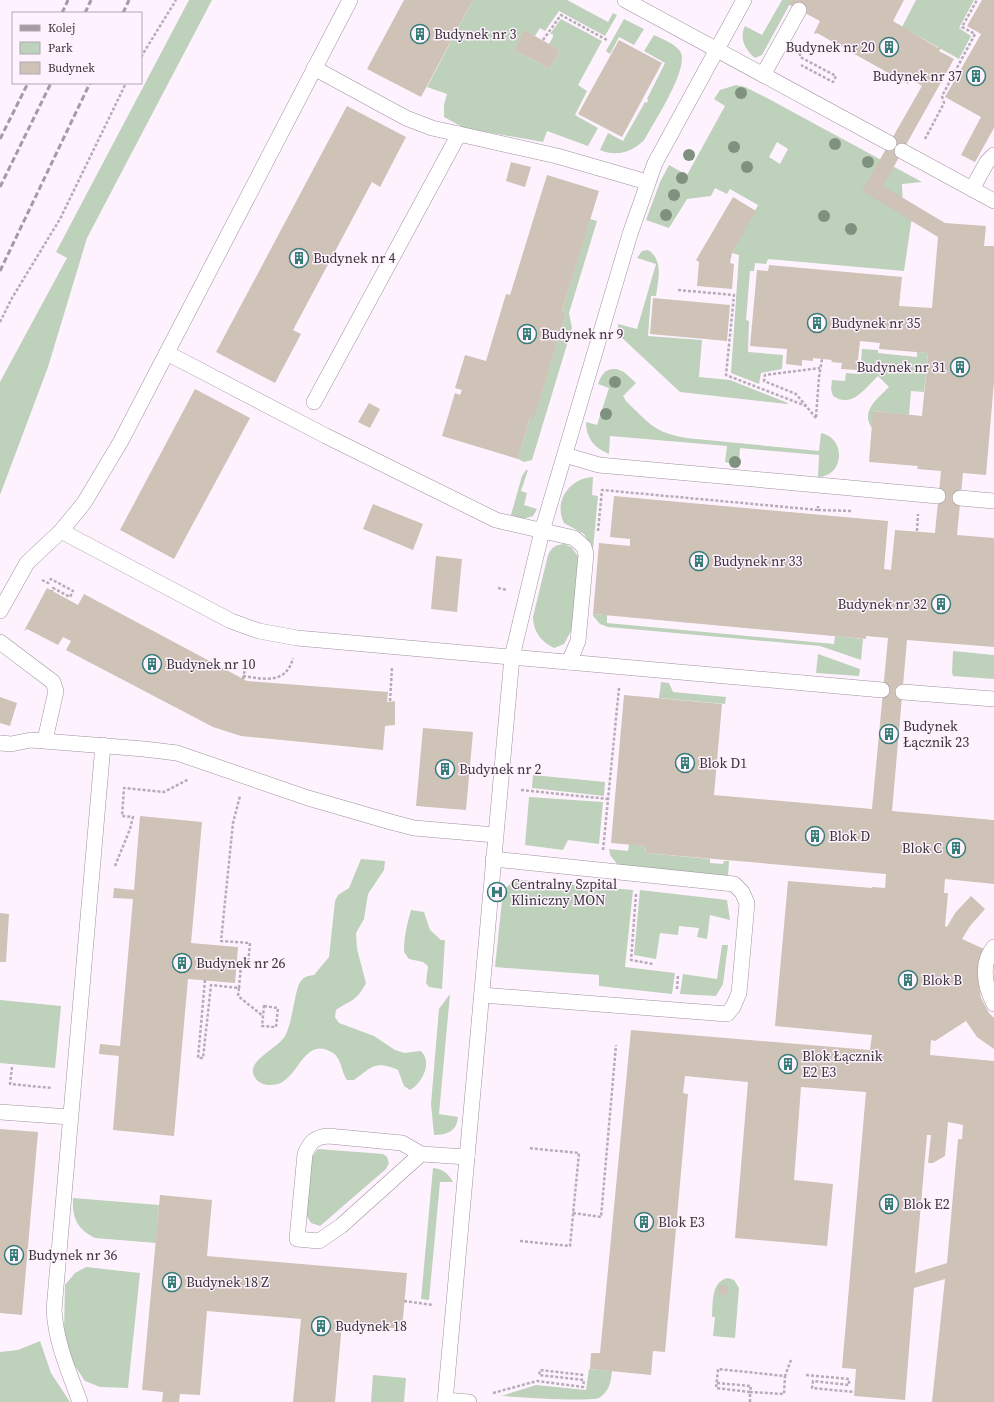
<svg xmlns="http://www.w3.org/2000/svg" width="994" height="1402" font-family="'Source Serif 4',serif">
	<rect width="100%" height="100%" fill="#fff2ff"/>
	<g fill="#bdd1bb" fill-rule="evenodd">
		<polygon points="189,0 212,0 87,238 48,367 0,495 0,382 67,258 56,252"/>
		<polygon points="473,0 567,0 608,22 613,13 617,15 605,36 559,11 545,31 540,28 535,36 524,31 514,50 550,69 560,50 549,44 553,37 553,34 550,34 561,19 602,41 578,85 587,91 575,115 598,128 588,146 547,131 543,142 464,128 444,117 444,105 447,94 427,87"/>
		<path d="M782 0H792L762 55 755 58C745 50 739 38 745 26L762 35Z"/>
		<polygon points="916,0 974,0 959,28 971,36 959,59 902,27"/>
		<polygon points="624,19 644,29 634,45 619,37 610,54 606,51"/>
		<path d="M654 35C662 39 674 43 680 51 691 66 653 124 645 139 633 152 617 157 600 150L608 133 623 141 645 102 647 103 648 100 647 99 665 63 644 51Z"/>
		<path d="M736 85 745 87 767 98 922 182 902 184 903 207 912 217 904 271 768 259 766 264 755 263 754 271H750L746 320 749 321 748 352 783 355 782 369 761 373 759 384 731 373 739 255 732 253 758 205 730 189 727 194 715 188 711 196 687 199 669 228 646 220 660 182 669 165 687 175 725 106 714 99 720 90ZM777 142 788 149 780 164 769 157Z"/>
		<polygon points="590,219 597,221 569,313 572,328 532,460 524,462 518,459 530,417 534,418 566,313 562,311"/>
		<path d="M648 250C664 260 658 280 656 296H651L648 336 702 340 699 377 730 380 788 403 787 404 680 392 620 336 618 332V324L637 329 656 264 637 258 642 251Z"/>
		<path d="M862 349 878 350V353L917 357V352L928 353 924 392 911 391 909 415 874 411 872 428C860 411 878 398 889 387L878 376C865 388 852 409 833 396L831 389 832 380 845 381 846 373 860 374Z"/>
		<path d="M617 369 624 372 636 383 623 396 626 401C649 423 653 432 686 438L819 451 821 433C847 438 844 477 818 477L819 455 740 448 739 463 736 465 725 462 727 446 610 436 609 454C594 448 586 438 586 422L597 425 609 388 598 384C602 374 605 368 617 369Z"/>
		<polygon points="526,470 528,470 521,491 527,493 524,505 537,509 533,516 523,519 511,515 522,476"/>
		<path d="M593 477 592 495 598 496 593 549 584 534 564 523C553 501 570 478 593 477Z"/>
		<path d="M564 544 571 547 578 556 572 629 564 644 554 648C541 642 533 631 533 617L548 555C552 547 555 545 564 544Z"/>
		<polygon points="593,614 607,615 607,623 834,644 835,636 863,639 861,660 820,646 608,627 600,624 593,616"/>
		<polygon points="953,651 994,655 994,679 953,676 952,672"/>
		<polygon points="818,654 860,669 859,676 816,673"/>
		<polygon points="661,682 669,683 673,692 726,697 725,704 659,698"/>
		<polygon points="533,775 605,782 604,796 532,788"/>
		<polygon points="529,797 603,802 599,844 568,840 563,850 525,845"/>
		<polygon points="629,844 646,846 645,853 710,859 710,863 723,864 724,861 729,861 728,876 618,865 610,855 609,849 628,851"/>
		<path d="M361 859 385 861 384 870 368 894 364 919 356 933 357 949 366 983C356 1002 352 999 336 1010L335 1017 339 1023 374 1036 395 1050 404 1053 421 1051C433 1063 422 1083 410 1090L404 1086 398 1070C375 1060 372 1067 354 1080H347C341 1072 342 1059 333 1053 301 1033 299 1087 270 1085 265 1085 259 1083 256 1079 242 1062 278 1049 285 1036 293 1022 295 987 301 981 305 976 308 976 314 975L329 957 335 901 338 895 349 888Z"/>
		<polygon points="521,880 633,890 625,967 675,973 672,994 599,986 599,975 495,967 503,891 512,882"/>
		<polygon points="640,890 727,900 730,920 710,915 707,939 697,937 699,928 679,926 678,935 660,933 656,959 634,955"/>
		<path d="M411 910 424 912 430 930 441 940H445L442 989 429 987 426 983 428 966 423 962 409 959 404 952C404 937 407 924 411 910Z"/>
		<polygon points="722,945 728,945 723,984 716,996 680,994 683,974 717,979"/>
		<path d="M450 994 439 1114 458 1117C457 1131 447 1135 434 1135L431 1104 439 1009Z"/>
		<polygon points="0,1000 61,1006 55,1068 0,1063"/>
		<polygon points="318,1149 383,1154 387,1157 389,1163 386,1169 320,1226 311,1223 306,1215 311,1158"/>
		<path d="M433 1168C443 1169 448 1173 453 1182H440L429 1300 421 1299Z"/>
		<path d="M73 1198 159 1205 156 1243 95 1238C77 1229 72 1218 73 1198Z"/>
		<polygon points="86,1267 140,1273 128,1388 100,1387 85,1381 73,1363 64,1333 65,1285 75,1273"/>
		<path d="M728 1278 734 1280 739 1288 735 1338 713 1336 715 1317H712C713 1303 711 1281 728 1278Z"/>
		<polygon points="40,1341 51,1373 70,1402 0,1402 0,1352 18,1350"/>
		<path d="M589 1369 612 1371C611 1382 609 1392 599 1398 583 1402 522 1397 501 1396L536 1385 586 1390Z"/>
		<polygon points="373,1375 406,1378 404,1402 371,1402"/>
	</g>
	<g fill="#cfc2b7" fill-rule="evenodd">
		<polygon points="404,0 473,0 421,97 367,69"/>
		<path d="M792 0H904L893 21 938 48 939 47 941 48 939 51 954 59 883 186 945 223 986 226 984 246H994V382L986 475 963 473 957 535 994 538V647L907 640 892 811 994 820V884L945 879 944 893H948L945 926 947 927 955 913 971 896 985 909 970 926 962 939 984 949 979 961 978 979 981 998 989 1013 994 1018V1049L977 1037 966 1021 935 1041 931 1040 930 1055 994 1061V1402H932L945 1279 914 1288 905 1400 854 1396 856 1369 842 1368 866 1092 801 1087 794 1180 833 1184 827 1246 735 1238 748 1082 685 1076 683 1093 688 1094 665 1352 653 1351 651 1375 590 1369 591 1353H600L631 1030 870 1050 872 1035 775 1026 788 881 872 888V887L885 888 886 874 645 853 646 846 611 843 624 695 722 704 714 795 872 809 888 638 866 636V639L593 614 599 543 630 546V539L610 537 614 496 888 521 884 569 891 570 895 530 935 533 941 471 917 469 918 466 869 462 873 411 922 416 928 353 879 349 880 343 860 341 857 370 841 369 842 363 831 362 832 360 813 358V361L802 360V366L786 364 787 349 750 346 757 270 768 271 769 265 902 277 899 306 932 308 938 237 862 191 922 86 911 79 908 84 817 33 816 34 814 33 820 21 788 4ZM948 1122 963 1125 962 1139H958L947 1263 915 1273 927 1135H931L928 1163H933L945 1156Z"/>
		<polygon points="982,0 994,0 994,128 975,162 961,155 981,117 945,97 981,34 967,26"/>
		<polygon points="524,30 560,50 550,69 514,50"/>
		<polygon points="619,40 662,63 622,137 578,114"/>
		<polygon points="347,106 406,137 380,187 372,182 293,330 301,334 275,383 216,352"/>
		<polygon points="511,162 531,167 525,187 506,181"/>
		<polygon points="547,175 599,191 562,311 566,313 534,419 530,417 518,459 442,436 455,393 460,395 462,390 455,388 465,355 486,361 506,294 510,295"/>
		<polygon points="733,197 756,211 732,253 730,263 734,264 732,289 697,286 699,262 696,260"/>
		<polygon points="653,298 730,305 727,341 650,334"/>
		<polygon points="195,389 250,418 174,559 120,530"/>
		<polygon points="369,403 380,409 370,428 358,422"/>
		<polygon points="373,504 423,524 413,550 363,529"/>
		<polygon points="436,556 462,559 457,612 431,609"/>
		<polygon points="47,588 78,605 84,594 247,681 388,692 387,702 395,701 395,725 385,726 383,750 241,736 213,727 66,650 71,641 63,637 58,645 27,629 24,631"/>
		<polygon points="0,697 17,703 10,726 0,723"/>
		<polygon points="423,728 473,732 466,810 416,806"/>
		<polygon points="140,816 202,822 191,943 238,947 235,983 188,979 174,1136 113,1130 119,1056 99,1054 100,1044 120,1046 133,899 113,898 114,888 134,890"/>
		<polygon points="0,913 9,914 6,962 0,962"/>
		<polygon points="0,1129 38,1132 22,1315 0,1313"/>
		<polygon points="160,1195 212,1200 207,1256 407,1273 402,1329 342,1323 335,1402 293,1402 301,1319 207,1311 200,1395 180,1394 179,1402 162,1402 163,1392 142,1390"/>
		<polygon points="719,1285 728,1286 727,1295 718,1295"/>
	</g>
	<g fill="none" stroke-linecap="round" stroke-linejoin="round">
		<g stroke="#9d929d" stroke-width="16">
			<g id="service">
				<polyline points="625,0 889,143"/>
				<polyline points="314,68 406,118 432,128 459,134"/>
				<polyline points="763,75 799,10"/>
				<polyline points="902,151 994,201"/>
				<polyline points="972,189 987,162 994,155"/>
				<polyline points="167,353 326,436 496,520 574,538 584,547 586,554 578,641 569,662"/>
				<polyline points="314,402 459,134 557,156 647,182"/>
				<polyline points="565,455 599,465 938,496"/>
				<polyline points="960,498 994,501"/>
				<polyline points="61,531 231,621 259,631 297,638 882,690"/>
				<polyline points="0,611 27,563 61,531 84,503 121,441 350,0"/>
				<polyline points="0,642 53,682 56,691 45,740"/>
				<polyline points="903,692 994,699"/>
				<polyline points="0,743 11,744 31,740 144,749 177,753 308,798 391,822 414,828 495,835"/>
				<path d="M994 947C980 963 985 987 994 1004"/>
				<polyline points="482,995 727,1014 733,1007 739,993 747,903 742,892 734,884 493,859"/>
				<polyline points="0,1112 70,1117"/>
				<path d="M421 1154 341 1226 319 1241 297 1239 305 1154C310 1142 315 1137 328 1136L402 1143 421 1154 467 1157"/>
				<polyline points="445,1400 469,1402"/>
				<path d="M80 1402C69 1372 56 1343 54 1310L103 745"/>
				<polyline points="445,1402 512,657 542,531 630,234 655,163 744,0"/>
			</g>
		</g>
		<g stroke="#b6acb6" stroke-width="2.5" stroke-dasharray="3 2" stroke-linecap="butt">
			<polyline points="543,40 561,15 607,40"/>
			<polyline points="800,53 800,57 836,76 833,82 801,65"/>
			<polyline points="141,57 176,0"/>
			<polyline points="925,139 944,103 942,96 975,34 962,27 977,0"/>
			<polyline points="678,290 734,295 726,375 806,406"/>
			<polyline points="0,322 12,298 60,219 126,83"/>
			<polyline points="816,417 819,377 822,359"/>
			<polyline points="816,418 796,394 764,381 765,375 820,368"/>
			<polyline points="818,510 851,511"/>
			<polyline points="598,531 602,490 818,510 818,506"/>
			<polyline points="917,531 918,514"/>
			<polyline points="42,580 48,583 51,579 73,591 70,597 53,588 52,591"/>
			<polyline points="498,588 507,590"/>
			<path d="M243 676C264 679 286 685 293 658"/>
			<polyline points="243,679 245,668"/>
			<polyline points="390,701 392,668"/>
			<polyline points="521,790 608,799"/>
			<polyline points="603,850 619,688"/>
			<polyline points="115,866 130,829 133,817 122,816 124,788 164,792 189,779"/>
			<polyline points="636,894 631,960 653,964"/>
			<polyline points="205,980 198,1058 203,1058 211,985 239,988 241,965 248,966 250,943 221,941 233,823 240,796"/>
			<polyline points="239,988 238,996 263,1016"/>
			<polyline points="677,989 678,975"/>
			<polygon points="264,1006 278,1008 276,1027 262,1026"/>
			<polyline points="12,1067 10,1084 52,1088"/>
			<polyline points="573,1213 601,1217 616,1045"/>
			<polyline points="520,1241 570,1246 579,1153 528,1148"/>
			<polyline points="404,1301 433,1305"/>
			<polyline points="806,1375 849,1379 849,1385 813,1381 812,1388 854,1392"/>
			<polyline points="717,1383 751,1386 750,1392 784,1394 785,1376"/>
			<polyline points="493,1393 537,1381 583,1387 584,1380 539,1375 540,1370 584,1375"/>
			<polyline points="750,1402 750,1392 716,1388 718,1369 785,1376 791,1360"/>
		</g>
		<use href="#service" stroke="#fff" stroke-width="15"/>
		<g stroke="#a49ba4" stroke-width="3" stroke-dasharray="6 3" stroke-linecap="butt">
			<polyline points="62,13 68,0"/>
			<polyline points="85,13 91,0"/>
			<polyline points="123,13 129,0"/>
			<polyline points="0,139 28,83"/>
			<polyline points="0,187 51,83"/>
			<polyline points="0,271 90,83"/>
		</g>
	</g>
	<g fill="#7f927f">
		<circle cx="741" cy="93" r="6"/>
		<circle cx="835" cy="144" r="6"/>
		<circle cx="734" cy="147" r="6"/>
		<circle cx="689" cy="155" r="6"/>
		<circle cx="868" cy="162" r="6"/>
		<circle cx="747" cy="167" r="6"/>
		<circle cx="682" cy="178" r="6"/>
		<circle cx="674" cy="195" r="6"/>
		<circle cx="666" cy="215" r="6"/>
		<circle cx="824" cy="216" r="6"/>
		<circle cx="851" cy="229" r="6"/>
		<circle cx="615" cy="382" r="6"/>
		<circle cx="606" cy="414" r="6"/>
		<circle cx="735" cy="462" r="6"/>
	</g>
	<defs>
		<g id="building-ring" transform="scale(1)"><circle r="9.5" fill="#fff2ff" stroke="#357d77" stroke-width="1.5"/><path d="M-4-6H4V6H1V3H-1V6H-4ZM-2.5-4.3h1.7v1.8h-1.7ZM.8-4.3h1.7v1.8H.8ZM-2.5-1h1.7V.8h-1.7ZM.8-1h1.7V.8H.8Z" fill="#357d77"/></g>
		<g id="hospital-ring" transform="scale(1)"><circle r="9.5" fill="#fff2ff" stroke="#357d77" stroke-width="1.5"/><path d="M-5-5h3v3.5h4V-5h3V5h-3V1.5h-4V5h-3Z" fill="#357d77"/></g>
	</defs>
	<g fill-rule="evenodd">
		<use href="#building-ring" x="420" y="34"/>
		<use href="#building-ring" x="889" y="47"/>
		<use href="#building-ring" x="976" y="76"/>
		<use href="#building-ring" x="299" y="258"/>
		<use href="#building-ring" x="817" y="323"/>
		<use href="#building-ring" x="527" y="334"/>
		<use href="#building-ring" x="960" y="367"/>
		<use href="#building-ring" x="699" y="561"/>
		<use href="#building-ring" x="941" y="604"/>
		<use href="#building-ring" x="152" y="664"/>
		<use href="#building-ring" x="889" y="734"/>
		<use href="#building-ring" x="685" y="763"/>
		<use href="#building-ring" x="445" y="769"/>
		<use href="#building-ring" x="815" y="836"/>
		<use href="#building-ring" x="956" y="848"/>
		<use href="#hospital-ring" x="497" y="892"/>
		<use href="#building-ring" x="182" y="963"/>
		<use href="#building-ring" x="908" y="980"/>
		<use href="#building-ring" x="788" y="1064"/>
		<use href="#building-ring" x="889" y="1204"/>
		<use href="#building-ring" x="644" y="1222"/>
		<use href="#building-ring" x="14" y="1255"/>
		<use href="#building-ring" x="172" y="1282"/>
		<use href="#building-ring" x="321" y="1326"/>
	</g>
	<g text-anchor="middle" stroke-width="3" stroke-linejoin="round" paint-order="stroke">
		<g font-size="14" fill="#393539" stroke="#fff2ff" text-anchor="start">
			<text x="434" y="39">Budynek nr 3</text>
			<text x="875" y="52" text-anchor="end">Budynek nr 20</text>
			<text x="962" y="81" text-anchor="end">Budynek nr 37</text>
			<text x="313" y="263">Budynek nr 4</text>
			<text x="831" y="328">Budynek nr 35</text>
			<text x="541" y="339">Budynek nr 9</text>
			<text x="946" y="372" text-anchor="end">Budynek nr 31</text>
			<text x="713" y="566">Budynek nr 33</text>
			<text x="927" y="609" text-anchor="end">Budynek nr 32</text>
			<text x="166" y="669">Budynek nr 10</text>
			<text x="903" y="731">Budynek<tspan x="903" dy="16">Łącznik 23</tspan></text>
			<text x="699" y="768">Blok D1</text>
			<text x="459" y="774">Budynek nr 2</text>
			<text x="829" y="841">Blok D</text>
			<text x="942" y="853" text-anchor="end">Blok C</text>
			<text x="511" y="889">Centralny Szpital<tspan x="511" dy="16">Kliniczny MON</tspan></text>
			<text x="196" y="968">Budynek nr 26</text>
			<text x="922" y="985">Blok B</text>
			<text x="802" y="1061">Blok Łącznik<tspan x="802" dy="16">E2 E3</tspan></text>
			<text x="903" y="1209">Blok E2</text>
			<text x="658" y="1227">Blok E3</text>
			<text x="28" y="1260">Budynek nr 36</text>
			<text x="186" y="1287">Budynek 18 Z</text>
			<text x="335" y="1331">Budynek 18</text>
		</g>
	</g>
	<rect x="12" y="12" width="130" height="72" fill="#fff2ff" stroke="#b0a6b0"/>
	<rect x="20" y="25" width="20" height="6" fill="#a49ba4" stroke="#b0a6b0"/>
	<text x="48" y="32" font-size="12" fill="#393539">Kolej</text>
	<rect x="20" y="42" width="20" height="12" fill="#bdd1bb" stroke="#b0a6b0"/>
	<text x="48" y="52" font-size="12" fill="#393539">Park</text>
	<rect x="20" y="62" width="20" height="12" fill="#cfc2b7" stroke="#b0a6b0"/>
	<text x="48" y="72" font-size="12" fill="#393539">Budynek</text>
</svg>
